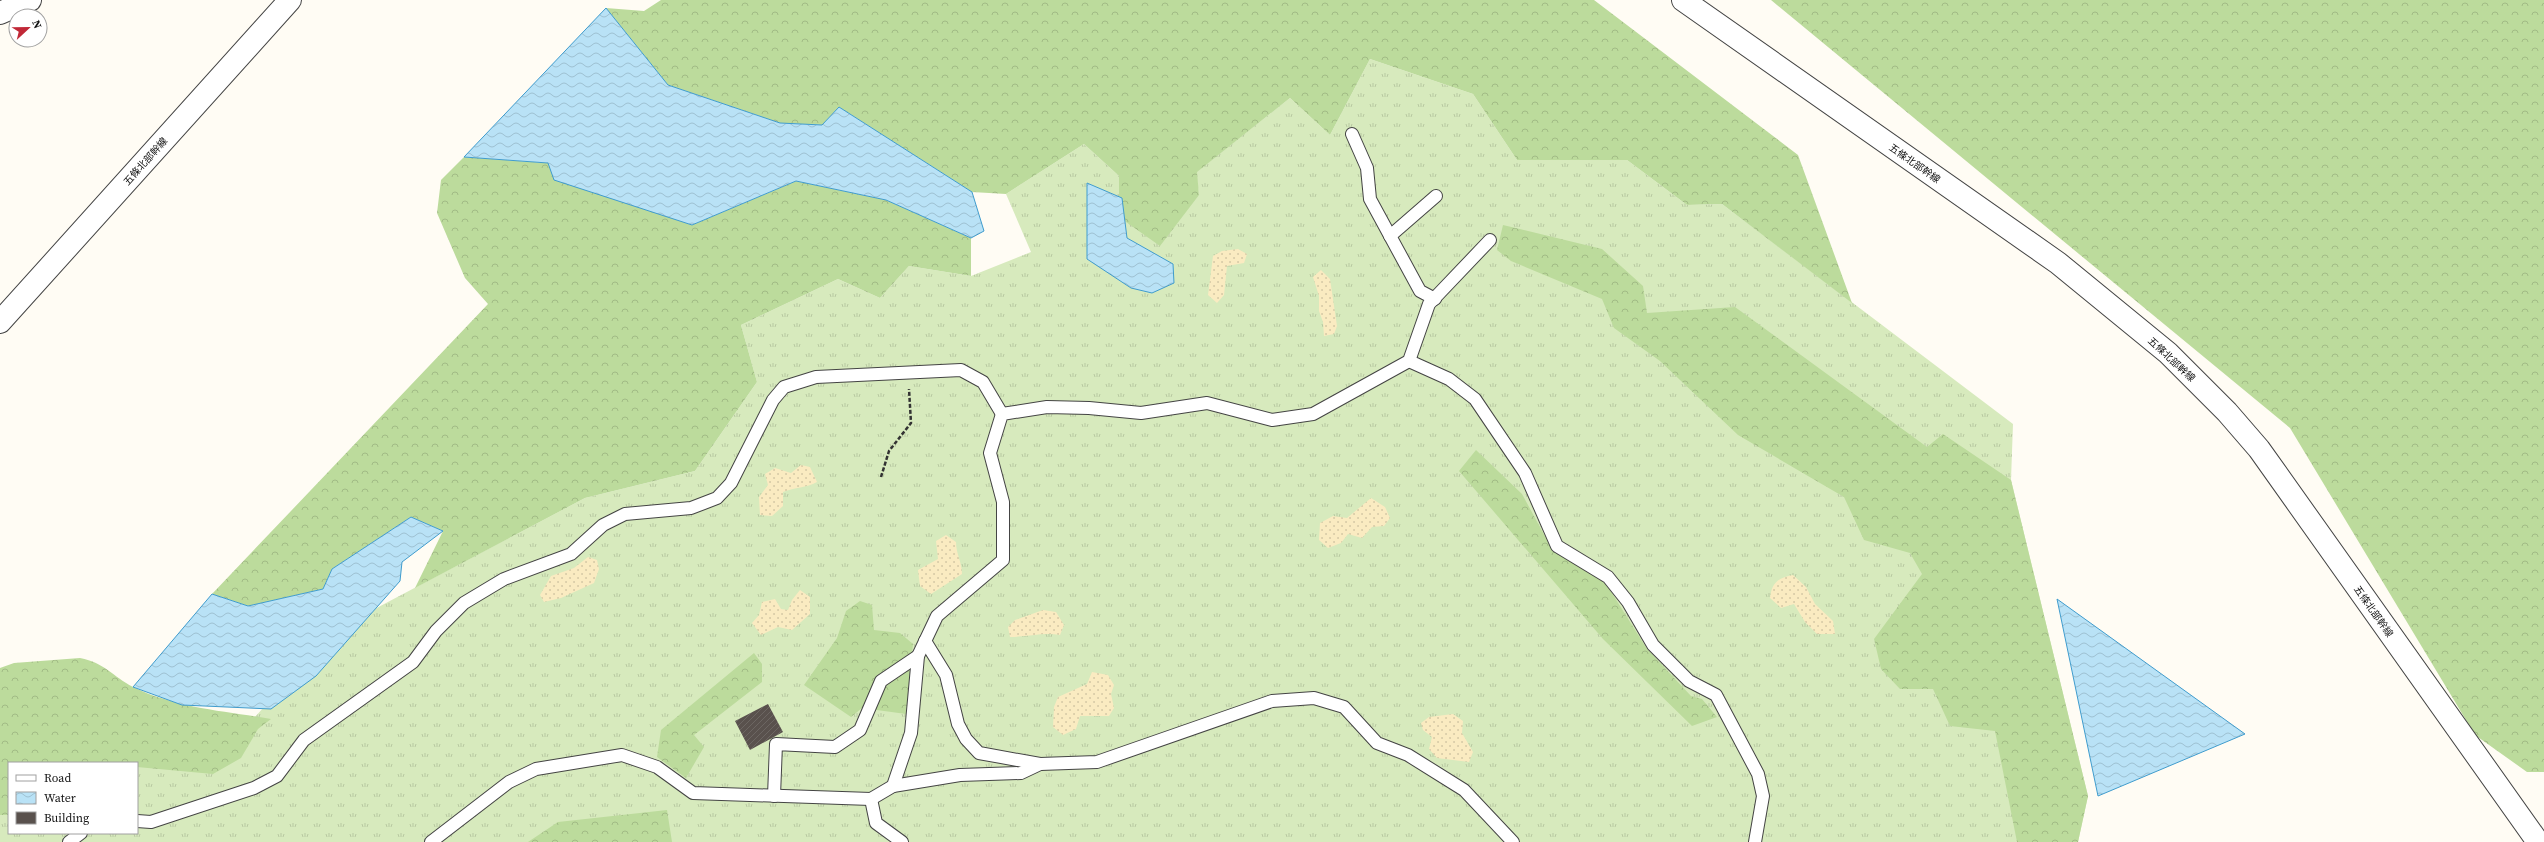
<svg xmlns="http://www.w3.org/2000/svg" width="2544" height="842" font-family="'Source Serif 4','Noto Sans JP',serif">
	<defs>
		<pattern id="grass-tufts" width="24" height="20" patternUnits="userSpaceOnUse"><rect width="24" height="20" fill="#d7eabd"/><path d="M3 7l-1-3M5 7V3M7 7l1-3M15 17l-1-3M17 17v-4M19 17l1-3" fill="none" stroke="#b8c8a1"/></pattern>
		<pattern id="forest-crowns" width="20" height="18" patternUnits="userSpaceOnUse"><rect width="20" height="18" fill="#bcdb9c"/><path d="M2 6a3 3 0 1 1 6 0M12 15a3 3 0 1 1 6 0" fill="none" stroke="#a1bb85"/></pattern>
		<pattern id="sand-dots" width="8" height="8" patternUnits="userSpaceOnUse"><rect width="8" height="8" fill="#faebc1"/><path d="M2 2h.1M6 6h.1" fill="none" stroke="#d5c8a5" stroke-width="1.8" stroke-linecap="round"/></pattern>
		<pattern id="water-waves" width="16" height="10" patternUnits="userSpaceOnUse"><rect width="16" height="10" fill="#b9e2f6"/><path d="M0 5q4-4 8 0t8 0" fill="none" stroke="#9ec1d2"/></pattern>
		<pattern id="building-hatch" width="6" height="6" patternUnits="userSpaceOnUse"><rect width="6" height="6" fill="#59514d"/><path d="M-1 1l2-2M0 6l6-6M5 7l2-2" fill="none" stroke="#6c6662"/></pattern>
	</defs>
	<rect width="100%" height="100%" fill="#fffcf4"/>
	<polygon fill="url(#grass-tufts)" points="1370,59 1473,94 1517,160 1627,160 1687,205 1722,204 2013,424 2011,480 2088,796 2078,842 0,842 0,784 9,786 9,833 137,833 137,763 235,739 333,631 585,498 695,471 757,382 741,325 838,279 880,298 909,266 971,276 1031,252 1006,194 1084,144 1119,176 1119,217 1199,195 1196,172 1290,98 1330,135"/>
	<g fill="url(#forest-crowns)">
		<polygon points="661,0 1594,0 1798,155 1852,303 1722,204 1687,205 1627,160 1517,160 1473,94 1370,59 1330,135 1290,98 1197,172 1199,195 1160,246 1119,217 1119,176 1084,144 1006,194 972,192 839,107 822,125 780,123 668,85 606,8 644,11"/>
		<polygon points="1771,0 2544,0 2544,772 2527,772 2475,735 2290,428"/>
		<polygon points="464,157 548,163 692,225 796,181 886,200 971,238 971,276 909,266 880,298 838,279 741,325 757,382 695,471 585,498 415,588 443,531 411,517 332,569 323,589 248,606 212,594 488,304 465,278 437,213 441,180"/>
		<polygon points="1503,225 1602,249 1643,286 1647,313 1735,307 1927,447 1943,434 2011,480 2088,796 2078,842 2017,842 1995,731 1950,726 1933,689 1900,689 1881,669 1874,639 1922,574 1910,553 1864,540 1844,497 1738,435 1660,361 1614,328 1602,299 1511,261 1497,250"/>
		<polygon points="1476,450 1522,494 1553,551 1605,582 1647,649 1691,696 1702,699 1717,717 1692,726 1603,639 1459,471"/>
		<polygon points="860,601 872,605 874,630 900,633 913,644 906,714 862,708 851,717 804,685 837,638 846,611"/>
		<polygon points="754,653 762,664 762,682 694,735 704,747 686,778 657,757 661,730"/>
		<path d="M80 658C105 663 112 676 133 687 176 708 225 711 271 719L258 729 241 758 213 774 137 767V763H9V815H0V668L14 663Z"/>
		<polygon points="667,810 672,842 528,842 558,822"/>
	</g>
	<g fill="url(#sand-dots)">
		<polygon points="1238,249 1247,254 1244,263 1227,266 1224,295 1217,303 1208,295 1213,256 1222,251"/>
		<polygon points="1321,270 1330,279 1337,326 1334,334 1324,336 1323,322 1319,311 1319,296 1313,277"/>
		<path d="M801 465 810 467 817 482C806 488 795 487 783 492V506L772 516 760 515 759 497 768 485 765 474 775 468 791 473Z"/>
		<polygon points="1371,498 1385,507 1390,518 1384,526 1372,527 1362,538 1348,534 1341,543 1328,548 1319,540 1320,523 1333,516 1347,518"/>
		<path d="M946 535 956 542C956 554 962 562 962 574L931 594 920 586 918 570 938 559 936 541Z"/>
		<polygon points="588,557 597,560 599,569 594,583 561,598 544,602 540,595 551,576 574,568"/>
		<path d="M1793 575 1806 587 1815 604 1833 621 1835 634H1817L1805 622 1794 604 1781 608 1770 598C1772 582 1778 578 1793 575Z"/>
		<polygon points="800,590 810,597 810,614 792,630 778,627 761,635 752,623 759,615 762,602 775,599 781,609 788,610 792,600"/>
		<path d="M1043 610 1056 612 1064 625 1060 635C1043 632 1028 637 1010 637L1008 627 1015 620Z"/>
		<polygon points="1092,672 1108,675 1114,685 1111,694 1114,708 1109,716 1080,716 1076,729 1063,735 1053,727 1054,707 1058,697 1087,684"/>
		<polygon points="1453,714 1463,721 1462,733 1473,752 1469,762 1437,758 1429,749 1432,737 1423,730 1421,723 1429,717"/>
	</g>
	<g fill="url(#water-waves)" stroke="#409ccd">
		<polygon points="606,8 668,85 780,123 822,125 839,107 972,192 984,231 971,238 886,200 796,181 692,225 554,180 548,163 464,157"/>
		<polygon points="1087,183 1122,198 1127,238 1173,264 1174,283 1152,293 1131,288 1087,259"/>
		<polygon points="411,517 443,531 402,562 400,581 316,676 271,709 182,705 133,687 212,594 248,606 323,589 332,569"/>
		<polygon points="2057,599 2245,734 2098,796"/>
	</g>
	<polygon fill="url(#building-hatch)" points="768,704 783,732 750,750 735,721"/>
	<g fill="none" stroke-linecap="round" stroke-linejoin="round">
		<g stroke="#444" stroke-width="14">
			<g id="service">
				<polyline points="1352,134 1367,168 1370,199 1420,291 1435,299"/>
				<polyline points="1390,236 1436,196"/>
				<polyline points="1409,361 1449,379 1475,399 1525,473 1557,546 1608,577 1628,602 1653,645 1689,681 1716,695 1758,774 1763,796 1755,842"/>
				<polyline points="925,641 946,675 958,724 966,739 979,753 1040,764"/>
				<polyline points="893,786 960,775 1021,773 1040,764 1097,762 1272,701 1314,698 1344,707 1377,743 1408,755 1464,790 1513,842"/>
				<polyline points="774,796 776,744 835,747 860,730 881,681 918,656"/>
				<polyline points="871,799 876,823 902,842"/>
				<polyline points="137,821 151,822 254,788 277,776 304,740 413,662 436,631 464,603 504,579 571,554 603,525 625,514 691,508 717,498 731,483 773,400 784,387 816,377 961,370 983,382 1002,414"/>
				<polyline points="69,842 81,833"/>
				<polyline points="431,842 509,782 536,769 622,755 657,767 693,793 871,799 893,786 911,733 918,656 937,616 1003,560 1003,502 990,453 1002,414 1047,407 1089,408 1141,413 1207,403 1272,420 1313,414 1409,361 1429,304 1490,240"/>
			</g>
		</g>
		<g stroke="#444" stroke-width="24">
			<polyline id="minor" points="0,13 30,0"/>
		</g>
		<g stroke="#444" stroke-width="24">
			<g id="tertiary">
				<polyline points="1683,0 2058,263 2168,353 2227,412 2259,449 2538,842"/>
				<polyline points="0,322 290,0"/>
			</g>
		</g>
		<polyline stroke="#333" stroke-width="2.5" stroke-dasharray="4 2" stroke-linecap="butt" points="881,477 889,451 911,423 909,389"/>
		<use href="#service" stroke="#fff" stroke-width="12"/>
		<use href="#minor" stroke="#fff" stroke-width="22"/>
		<use href="#tertiary" stroke="#fff" stroke-width="22"/>
	</g>
	<g text-anchor="middle" stroke-width="4" stroke-linejoin="round" paint-order="stroke">
		<g font-size="10" fill="#111" stroke="#fff">
			<text transform="translate(145 161) rotate(-48)" y="4">五條北部幹線</text>
			<text transform="translate(1915 163) rotate(35)" y="4">五條北部幹線</text>
			<text transform="translate(2172 359) rotate(43)" y="4">五條北部幹線</text>
			<text transform="translate(2374 611) rotate(55)" y="4">五條北部幹線</text>
		</g>
	</g>
	<rect x="8" y="762" width="130" height="72" fill="#ffffff" stroke="#a0a0a0"/>
	<rect x="16" y="775" width="20" height="6" fill="#ffffff" stroke="#a0a0a0"/>
	<text x="44" y="782" font-size="12" fill="#111111">Road</text>
	<rect x="16" y="792" width="20" height="12" fill="url(#water-waves)" stroke="#a0a0a0"/>
	<text x="44" y="802" font-size="12" fill="#111111">Water</text>
	<rect x="16" y="812" width="20" height="12" fill="#59514d" stroke="#a0a0a0"/>
	<text x="44" y="822" font-size="12" fill="#111111">Building</text>
	<g transform="translate(28 28) rotate(68)"><circle r="19" fill="#ffffff" stroke="#a0a0a0"/>
	<path d="M0-3L7 15L0 10L-7 15Z" fill="#c12837"/>
	<text y="-6" font-size="11" font-weight="bold" text-anchor="middle" fill="#111111">N</text>
	</g>
</svg>
